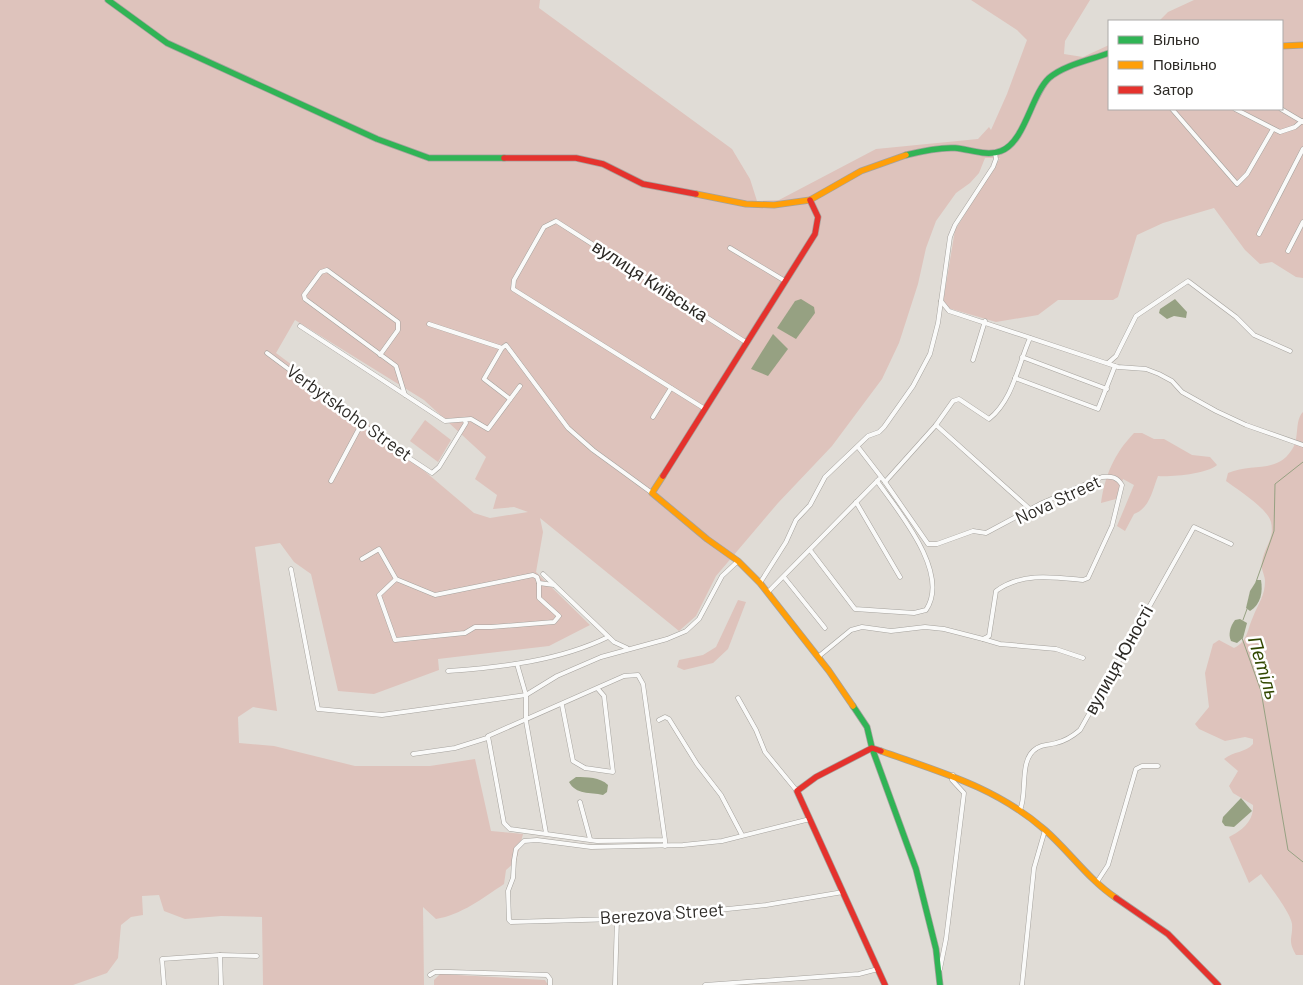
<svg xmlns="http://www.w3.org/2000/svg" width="1303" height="985" font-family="Barlow,sans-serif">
	<rect width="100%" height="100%" fill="#e0dcd6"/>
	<g fill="#dec3bc" fill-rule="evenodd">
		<path d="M0 0H540L539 8 732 149 750 179 757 201 779 200 876 149 978 139 989 127 991 130 1007 94 1027 40 1017 30 971 0H1090L1065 41 1064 54 1083 57 1109 45V109H1282V21H1159L1168 12 1194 0H1303V278L1296 277 1272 262 1260 264 1245 250 1214 208 1163 223 1137 235 1118 297 1113 300H1058L1038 315 996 322 948 308 943 302 955 230 1000 158H985L979 173 970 183 956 193 936 221 926 248 918 284 899 343 882 379 832 446 778 503 716 576 696 616 679 631 540 518 543 532 536 572 590 625 549 646 438 659 439 670 374 694 338 691 311 574 294 562 280 543 255 547 277 711 253 707 238 717 239 743 274 746 355 766H430L475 759 491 831 523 834 516 861 506 870 504 884C483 898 461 915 436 919L423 907 424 985H263L262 917 221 916 185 919 164 911 159 895 142 896 143 915 131 917 121 925 118 958 107 973 73 985H0ZM295 320 424 400 486 457 475 479 497 495 493 509 514 507 528 512 490 518 474 513 356 413 276 353Z"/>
		<path d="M1303 412V955H1296C1287 939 1293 939 1292 924 1291 913 1268 884 1261 874L1249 883 1229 837C1242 831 1254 821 1253 805L1233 793 1229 786 1238 771 1224 759C1234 751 1245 753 1253 744V739L1245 737 1225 741 1199 729 1195 724 1209 707 1205 673 1213 644 1219 640 1234 648C1248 641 1247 630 1253 617 1258 604 1265 596 1265 581 1265 575 1260 568 1262 562 1264 547 1275 539 1271 522 1268 509 1237 489 1226 481L1228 473C1253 462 1279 475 1294 446 1299 435 1295 420 1303 412Z"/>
		<polygon points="425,420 451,440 438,462 410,441"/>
		<path d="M1134 433H1142L1154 439H1164L1192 455 1210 457 1217 465C1207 474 1172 477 1158 476 1152 491 1150 508 1134 514L1125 531 1117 526 1134 485 1123 479 1116 499 1101 503C1105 475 1114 454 1134 433Z"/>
		<polygon points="738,600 746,602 728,649 713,663 684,670 677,667 679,660 703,655 716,647"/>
		<polygon points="440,974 545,980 548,985 434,985 434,980"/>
	</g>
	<g fill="#96a182">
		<polygon points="801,299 814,307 815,313 796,339 777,328 795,301"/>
		<polygon points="1175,299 1187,312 1186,318 1174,316 1167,319 1159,313 1160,309"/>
		<polygon points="773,334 788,349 768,376 751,369"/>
		<path d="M1257 580H1261C1263 592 1261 604 1250 611L1246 608 1250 591Z"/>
		<path d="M1240 619 1247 623 1243 638 1237 643 1231 641C1228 635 1230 626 1235 620Z"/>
		<path d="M576 777C587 777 600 777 608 785L607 792 603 795C590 792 576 795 569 782Z"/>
		<polygon points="1241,798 1252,811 1234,827 1225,826 1222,822 1223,817"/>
	</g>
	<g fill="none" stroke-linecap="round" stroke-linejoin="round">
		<g stroke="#96a182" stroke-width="1">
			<polyline points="1256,582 1274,531 1275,484 1303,462"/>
			<polyline points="1243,620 1247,609"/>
			<polyline points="1242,638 1261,691 1288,850 1303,862"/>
		</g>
		<g stroke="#a5a29d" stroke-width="5">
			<g id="street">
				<polyline points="1172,109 1237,184 1247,174 1273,129"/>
				<polyline points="1235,109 1280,132 1295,127 1302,121"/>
				<polyline points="1281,109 1303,122"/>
				<polyline points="1259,234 1303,149"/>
				<polyline points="730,248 785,281"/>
				<polyline points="1288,251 1303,222"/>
				<polyline points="941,301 949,311 1118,367 1146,369 1159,374 1172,381 1182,392 1216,411 1246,425 1303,445"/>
				<polyline points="429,324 502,348 506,345 568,428 593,450 652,493"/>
				<polyline points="300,326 445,421 471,419 488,429 520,386"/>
				<polyline points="502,348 484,379 510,399"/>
				<polyline points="267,353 397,450 432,473 439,467 466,423 465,421"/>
				<polyline points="380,355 398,330 398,322 327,270 321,272 304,295 305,299 396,366 405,395"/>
				<polyline points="1022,357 1107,389"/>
				<polyline points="973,360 985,321"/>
				<polyline points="1108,363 1116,356 1136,316 1188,281 1236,317 1254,335 1290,351"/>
				<polyline points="1015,378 1098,409 1115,366"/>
				<polyline points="705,409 513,289 514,280 544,227 556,221 744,341"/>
				<polyline points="653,417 671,388"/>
				<polyline points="936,425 1031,510"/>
				<path d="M858 447 885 482 936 425 953 401 959 399 989 419C1013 400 1018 365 1030 338"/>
				<polyline points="331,481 362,423"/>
				<path d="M885 482 928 544H937L973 531 986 533 1042 503 1102 477C1112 476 1117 477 1122 485L1112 526 1088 578 1083 580C1053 577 1022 572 996 591L989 636 983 639 1000 644 1056 649 1083 658"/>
				<polyline points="856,502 900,577"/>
				<path d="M810 550 855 609 914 613 926 610C951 573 898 511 877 481"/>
				<polyline points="362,559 379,549 396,579 435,595 533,575 537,577 539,583 554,585"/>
				<polyline points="291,569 318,709 382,715 526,695 557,676 601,657 667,639 686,631 699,619 722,576 738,561"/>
				<polyline points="543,574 614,642 627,648"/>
				<polyline points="784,577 825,628"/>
				<polyline points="396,579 379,595 395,640 465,633 475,627 491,627 554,622 559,616 539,598 539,583"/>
				<polyline points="760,583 786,542 796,520 810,505 825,477 868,436 879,432 884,427 913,386 930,354 938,323 950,237 955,225 993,167 996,159 995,153"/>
				<polyline points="768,592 879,479"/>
				<polyline points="818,657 851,630 862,627 891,631 925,627 944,629 983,639"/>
				<polyline points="517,664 526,695 526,721 546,833"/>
				<path d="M448 671C502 667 559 661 608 637"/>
				<polyline points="738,698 756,730 765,752 797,791"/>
				<polyline points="562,705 573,761 585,768 613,772 604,696 598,689"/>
				<polyline points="659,720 665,717 669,719 697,764 721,795 742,835"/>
				<polyline points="413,754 455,748 487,738"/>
				<polyline points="580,802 590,839"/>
				<path d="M1020 810C1028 793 1018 759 1037 748 1043 744 1050 745 1056 743 1065 741 1073 736 1080 730L1194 527 1231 544"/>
				<polyline points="810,819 722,841 683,845 591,847 537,840 524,841 516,849 514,860 513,878 508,891 509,920 511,922 617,919 679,914 766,905 843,892"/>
				<polyline points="665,846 665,840 643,684 638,675 624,676 488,736 504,823 510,829 597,841 665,840"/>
				<polyline points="1097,882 1108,865 1136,769 1142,766 1158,766"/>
				<polyline points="220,955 221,985"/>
				<polyline points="940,969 946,939 964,793 952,780 953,775"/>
				<polyline points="430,975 435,972 450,972 547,975 550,979 550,985"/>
				<polyline points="164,985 162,959 220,955 257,956"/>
				<polyline points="615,985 617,919"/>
				<polyline points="705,985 859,974 878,969"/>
				<polyline points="1022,985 1034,868 1045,830"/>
			</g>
		</g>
		<g stroke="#a5a29d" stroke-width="7">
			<g id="fast">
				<polyline points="108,0 167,43 377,139 429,158 504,158"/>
				<path d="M906 155C922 151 939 147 955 148 969 149 987 157 1001 151 1025 142 1031 95 1049 78 1064 65 1090 60 1109 53"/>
				<polyline points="853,706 867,727 872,748 916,869 936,949 940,985"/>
			</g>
		</g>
		<g stroke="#a5a29d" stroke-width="7">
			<g id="slow">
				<polyline points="1282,46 1303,45"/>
				<polyline points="696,194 746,204 774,205 810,200 861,171 906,155"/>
				<polyline points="663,476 652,493 707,539 738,561 760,583 829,671 853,706"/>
				<path d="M881 751C940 772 996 787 1045 830 1069 851 1089 880 1116 898"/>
			</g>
		</g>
		<g stroke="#a5a29d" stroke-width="7">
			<g id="jam">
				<polyline points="504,158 576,158 603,164 643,184 696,194"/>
				<polyline points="663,476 815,234 818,217 810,200"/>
				<polyline points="881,751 872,748 816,777 797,791 885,985"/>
				<polyline points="1116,898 1168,934 1218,985"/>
			</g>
		</g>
		<use href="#street" stroke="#fafaf9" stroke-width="4"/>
		<use href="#fast" stroke="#30b455" stroke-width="5.5"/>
		<use href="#slow" stroke="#ff9f0a" stroke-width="5.5"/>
		<use href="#jam" stroke="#e5322d" stroke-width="5.5"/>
	</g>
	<g text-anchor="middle" stroke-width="5" stroke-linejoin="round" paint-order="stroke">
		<g font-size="18" fill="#2c2925" stroke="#fff">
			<text transform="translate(650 281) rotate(33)" y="6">вулиця Київська</text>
			<text transform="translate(349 413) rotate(36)" y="6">Verbytskoho Street</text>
			<text transform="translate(1058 500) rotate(-25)" y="6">Nova Street</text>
			<text transform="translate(1119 660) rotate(-61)" y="6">вулиця Юності</text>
			<text transform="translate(662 914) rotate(-4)" y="6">Berezova Street</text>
		</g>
		<g font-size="19" font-style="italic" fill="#324801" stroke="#fff">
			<text transform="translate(1264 668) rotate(73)" y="7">Петіль</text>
		</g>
	</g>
	<rect x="1108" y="20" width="175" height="90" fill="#ffffff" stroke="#aba9a8"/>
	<rect x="1118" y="36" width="25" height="8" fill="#30b455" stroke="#aba9a8"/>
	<text x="1153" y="45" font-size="15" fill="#2c2925">Вільно</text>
	<rect x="1118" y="61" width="25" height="8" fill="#ff9f0a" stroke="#aba9a8"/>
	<text x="1153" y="70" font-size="15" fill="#2c2925">Повільно</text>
	<rect x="1118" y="86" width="25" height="8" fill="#e5322d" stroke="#aba9a8"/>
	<text x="1153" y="95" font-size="15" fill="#2c2925">Затор</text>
</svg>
